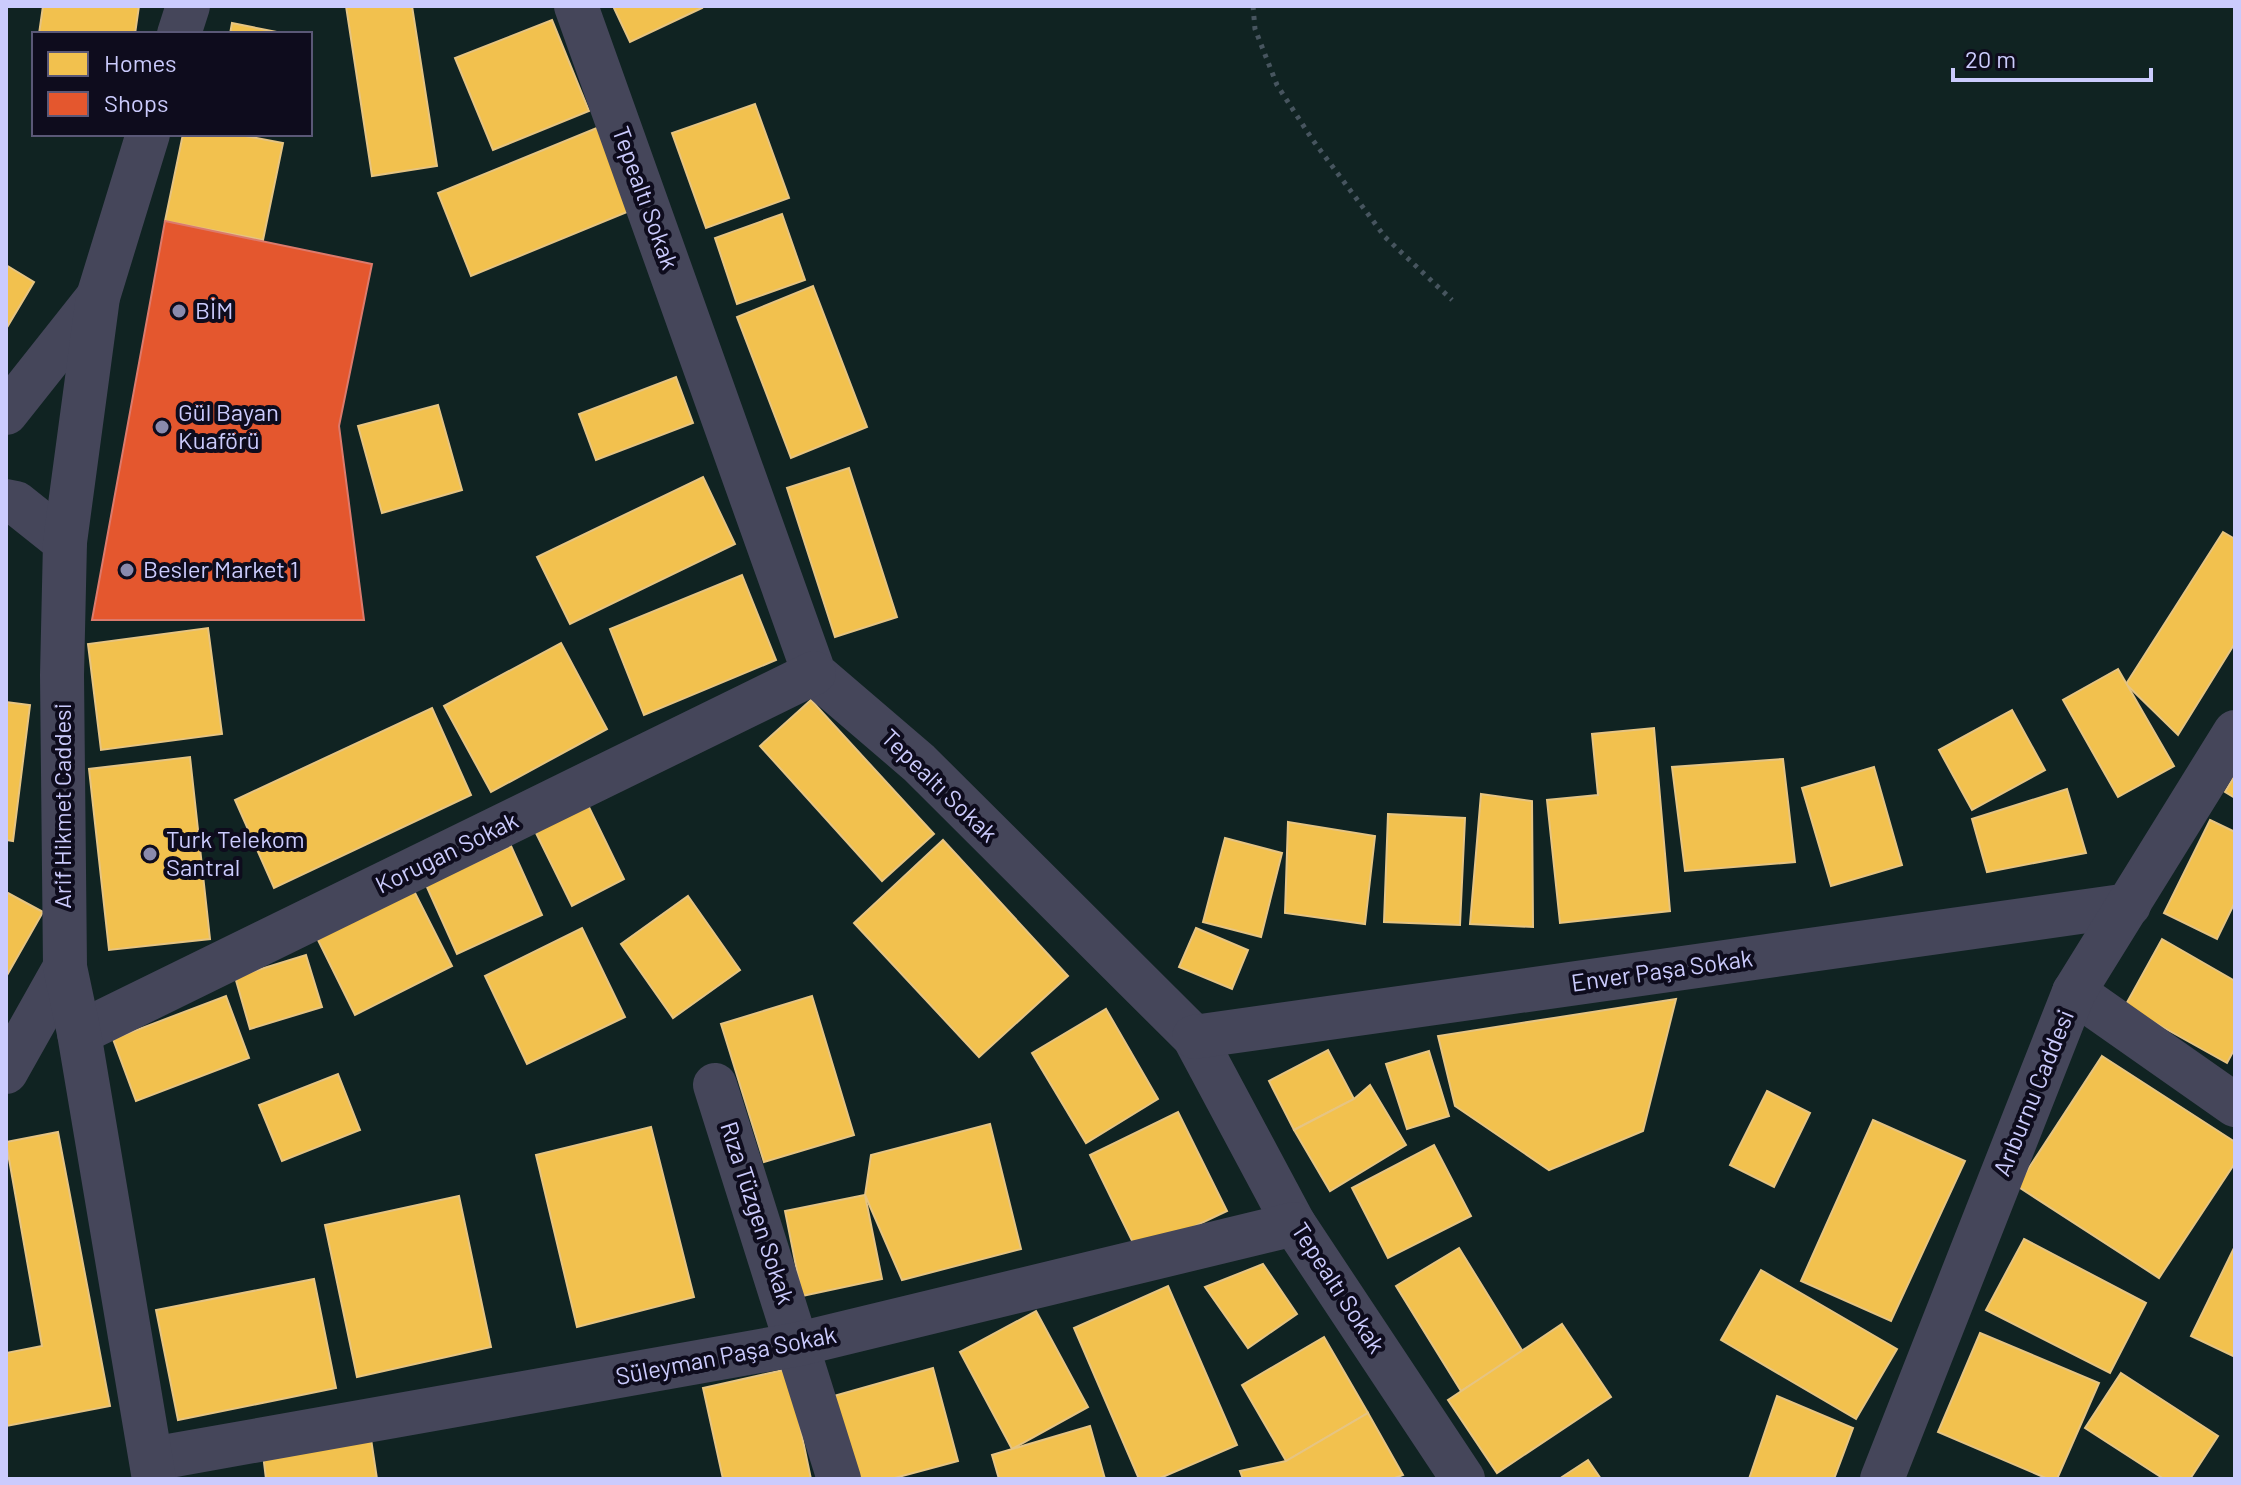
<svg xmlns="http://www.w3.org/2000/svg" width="2241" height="1485" font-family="Barlow,sans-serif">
	<rect width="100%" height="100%" fill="#111019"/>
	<path fill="#102322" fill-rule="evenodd" d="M6 6H2235V1479H6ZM34 34H310V134H34Z"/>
	<g fill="#f2c14e" stroke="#e6c482" stroke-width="2">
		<polygon points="43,6 139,6 135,34 39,34"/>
		<polygon points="346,6 412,6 437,166 372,176"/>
		<polygon points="613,6 701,6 702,8 630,42"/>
		<polygon points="552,20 589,111 493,150 455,58"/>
		<polygon points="232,23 287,34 230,34"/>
		<polygon points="755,104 789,198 706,228 672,133"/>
		<polygon points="599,127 632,210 471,276 438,193"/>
		<polygon points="183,134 235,134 283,143 263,240 165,221"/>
		<polygon points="782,214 805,280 737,304 715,238"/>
		<polygon points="6,265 34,282 6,329"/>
		<polygon points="813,286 867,427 791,458 737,317"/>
		<polygon points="676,377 693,423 596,460 579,414"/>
		<polygon points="438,405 462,490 382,513 358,426"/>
		<polygon points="849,468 897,617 835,637 787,488"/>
		<polygon points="703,477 735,544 570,624 537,557"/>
		<polygon points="2223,532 2235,539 2235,643 2178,735 2126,684"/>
		<polygon points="742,575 776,660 644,715 610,629"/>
		<polygon points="208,628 222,734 101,750 88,644"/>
		<polygon points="561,643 607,729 491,792 444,706"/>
		<polygon points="2118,669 2174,766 2118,797 2063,700"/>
		<polygon points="811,700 934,834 882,881 760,746"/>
		<polygon points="6,702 30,705 13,841 6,840"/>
		<polygon points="432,708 471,795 274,888 235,800"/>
		<polygon points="2012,710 2045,770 1972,810 1939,750"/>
		<polygon points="1654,728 1670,911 1560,923 1547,800 1598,795 1592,734"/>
		<polygon points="190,757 210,939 109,950 89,769"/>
		<polygon points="1783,759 1795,862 1685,871 1672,767"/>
		<polygon points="1874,767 1902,865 1831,886 1802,788"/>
		<polygon points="2235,775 2235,798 2225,792"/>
		<polygon points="2067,789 2086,853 1987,872 1972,819"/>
		<polygon points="1481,794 1532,801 1533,927 1470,924"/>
		<polygon points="584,797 624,879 572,906 531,823"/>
		<polygon points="1388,814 1465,818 1460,925 1384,922"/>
		<polygon points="2210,820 2235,832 2235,902 2217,939 2164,913"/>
		<polygon points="1288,822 1375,836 1365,924 1285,913"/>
		<polygon points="1225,838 1282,853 1261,937 1203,922"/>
		<polygon points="943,840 1068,976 979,1057 854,923"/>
		<polygon points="511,846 542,915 457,954 426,885"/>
		<polygon points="413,889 452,966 355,1015 316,936"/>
		<polygon points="6,892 43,912 6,977"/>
		<polygon points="688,896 740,970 673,1018 621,944"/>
		<polygon points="582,928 625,1017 527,1064 485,976"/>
		<polygon points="1196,928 1248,950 1232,989 1179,967"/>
		<polygon points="2162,939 2235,981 2235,1048 2227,1063 2125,1006"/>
		<polygon points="306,955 322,1007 250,1029 235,977"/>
		<polygon points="226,996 249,1058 136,1101 113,1039"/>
		<polygon points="812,996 854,1135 764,1162 721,1024"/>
		<polygon points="1676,999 1643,1131 1549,1170 1455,1106 1438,1036"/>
		<polygon points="1106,1009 1158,1099 1086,1143 1032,1053"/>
		<polygon points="1328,1050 1354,1099 1294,1130 1269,1081"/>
		<polygon points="1429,1051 1449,1116 1407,1129 1386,1064"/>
		<polygon points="2102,1056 2235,1142 2235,1163 2159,1278 2017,1186"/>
		<polygon points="338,1074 360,1130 282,1161 259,1105"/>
		<polygon points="1370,1085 1406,1145 1330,1191 1294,1130 1354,1099"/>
		<polygon points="1767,1091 1810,1113 1774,1187 1730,1165"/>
		<polygon points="1178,1112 1227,1211 1138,1253 1090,1155"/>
		<polygon points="1873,1120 1965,1161 1891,1321 1801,1281"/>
		<polygon points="990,1124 1021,1249 902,1280 865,1195 871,1155"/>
		<polygon points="651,1127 694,1297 577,1327 536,1155"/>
		<polygon points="58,1132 110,1406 6,1426 6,1353 42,1346 6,1142"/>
		<polygon points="1434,1145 1471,1216 1388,1258 1352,1188"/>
		<polygon points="865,1195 882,1279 802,1296 785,1211"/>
		<polygon points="459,1196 491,1347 357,1377 325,1225"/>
		<polygon points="2024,1239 2146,1303 2110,1373 1986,1310"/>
		<polygon points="2235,1246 2235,1357 2191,1336"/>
		<polygon points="1459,1248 1523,1352 1461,1391 1396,1286"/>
		<polygon points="1263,1264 1297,1314 1248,1348 1205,1287"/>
		<polygon points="1761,1270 1897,1349 1856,1419 1721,1340"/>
		<polygon points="314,1279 336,1388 178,1420 156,1310"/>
		<polygon points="1168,1286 1237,1445 1158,1479 1139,1479 1074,1328"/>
		<polygon points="1036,1311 1088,1407 1012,1449 960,1352"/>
		<polygon points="1562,1324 1611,1397 1497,1473 1448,1400"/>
		<polygon points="1980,1333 2099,1383 2057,1479 2048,1479 1938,1432"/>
		<polygon points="1324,1337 1368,1413 1286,1461 1242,1385"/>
		<polygon points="933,1368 958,1461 891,1479 856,1479 834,1396"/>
		<polygon points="788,1369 811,1479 723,1479 703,1388"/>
		<polygon points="2121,1373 2218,1436 2190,1479 2164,1479 2085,1428"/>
		<polygon points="1777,1396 1853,1428 1834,1479 1749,1479"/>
		<polygon points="1368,1413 1403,1475 1392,1479 1243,1479 1240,1471 1286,1461"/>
		<polygon points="1090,1426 1105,1479 999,1479 992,1455"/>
		<polygon points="371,1439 377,1479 266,1479 263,1454"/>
		<polygon points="1588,1460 1601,1479 1559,1479"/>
	</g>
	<polygon fill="#e4572e" stroke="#dc7a6c" stroke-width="2" points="165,221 372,264 339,426 364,620 92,620"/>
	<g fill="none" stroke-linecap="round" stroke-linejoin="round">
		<polyline stroke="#47555f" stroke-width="5" stroke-dasharray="4 6" stroke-linecap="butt" points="1253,6 1255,29 1277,85 1312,139 1385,237 1452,300"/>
		<g stroke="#45465a" stroke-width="44">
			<polyline points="576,6 814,673 919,763 1194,1037 1294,1224 1463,1479"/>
			<polyline points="6,413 98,297"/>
			<polyline points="6,501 16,503 65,542"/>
			<polyline points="2074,992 2235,1105"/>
			<polyline points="79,1033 814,673"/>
			<polyline points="1194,1037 2129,905"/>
			<polyline points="6,1072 65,967"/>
			<polyline points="715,1085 839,1479"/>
			<polyline points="152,1459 799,1344 1294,1224"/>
		</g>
		<g stroke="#45465a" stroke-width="44">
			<polyline points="179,34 188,6"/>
			<polyline points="148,134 98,297 65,542 62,675 65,967 79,1033 154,1479"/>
			<polyline points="1882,1479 2074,992 2235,732"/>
		</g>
	</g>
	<g fill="#8a8aad" stroke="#0e0c1d" stroke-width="3">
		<circle cx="179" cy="311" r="8"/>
		<circle cx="162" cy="427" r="8"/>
		<circle cx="127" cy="570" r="8"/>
		<circle cx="150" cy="854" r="8"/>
	</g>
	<g text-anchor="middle" stroke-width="8" stroke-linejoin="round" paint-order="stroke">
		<g font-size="24" fill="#cbcbfd" stroke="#0e0c1d">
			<text transform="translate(645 198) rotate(70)" y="8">Tepealtı Sokak</text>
			<text transform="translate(939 786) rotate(44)" y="8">Tepealtı Sokak</text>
			<text transform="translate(63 806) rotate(-90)" y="8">Arif Hikmet Caddesi</text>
			<text transform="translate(447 853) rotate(-26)" y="8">Korugan Sokak</text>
			<text transform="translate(1662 971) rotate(-8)" y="8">Enver Paşa Sokak</text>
			<text transform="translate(2034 1093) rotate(-68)" y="8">Arıburnu Caddesi</text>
			<text transform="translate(757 1213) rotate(72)" y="8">Rıza Tüzgen Sokak</text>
			<text transform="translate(1338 1288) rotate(57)" y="8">Tepealtı Sokak</text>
			<text transform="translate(726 1356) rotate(-11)" y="8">Süleyman Paşa Sokak</text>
		</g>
		<g font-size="24" fill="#cbcbfd" stroke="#0e0c1d" text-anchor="start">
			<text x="195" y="319">BİM</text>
			<text x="178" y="421">Gül Bayan<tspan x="178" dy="28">Kuaförü</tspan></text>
			<text x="143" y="578">Besler Market 1</text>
			<text x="166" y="848">Turk Telekom<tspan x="166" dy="28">Santral</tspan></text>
		</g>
	</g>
	<rect width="2241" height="1485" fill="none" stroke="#cbcbfd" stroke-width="16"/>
	<rect x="32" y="32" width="280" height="104" fill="#0e0c1d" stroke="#5a5877" stroke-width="2"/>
	<rect x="48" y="52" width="40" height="24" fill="#f2c14e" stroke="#5a5877" stroke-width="2"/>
	<text x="104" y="72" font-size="24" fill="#cbcbfd">Homes</text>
	<rect x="48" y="92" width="40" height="24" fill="#e4572e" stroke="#5a5877" stroke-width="2"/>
	<text x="104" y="112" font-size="24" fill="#cbcbfd">Shops</text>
	<path d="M1953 68v12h198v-12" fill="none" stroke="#cbcbfd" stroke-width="4"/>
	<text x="1965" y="68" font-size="24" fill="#cbcbfd" stroke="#0e0c1d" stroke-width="6" paint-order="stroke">20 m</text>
</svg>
